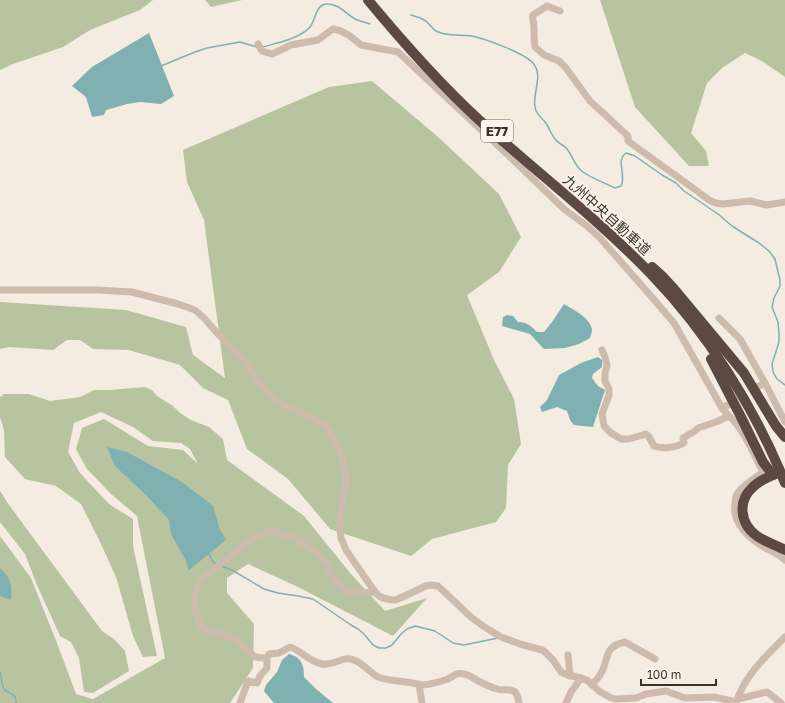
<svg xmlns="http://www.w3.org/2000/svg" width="785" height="703" font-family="'Golos Text','Noto Sans JP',sans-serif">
	<rect width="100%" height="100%" fill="#f4ebe1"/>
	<g fill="#b8c4a0">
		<polygon points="0,0 153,0 140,10 90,30 63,47 13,64 0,70"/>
		<polygon points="205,0 242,0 211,7"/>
		<polygon points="600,0 785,0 785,77 762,61 745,53 722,68 707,83 691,133 706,151 709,166 689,166 635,107"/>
		<polygon points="372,81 437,136 499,194 521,237 499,272 467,295 494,360 514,399 521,444 508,465 506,508 496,522 432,539 411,556 330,529 288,479 247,449 228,400 203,388 180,365 129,350 93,349 80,340 67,340 53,350 9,347 0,349 0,302 126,310 186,327 193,355 225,378 204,220 187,182 183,150 329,87"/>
		<polygon points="145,387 152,390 157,396 173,406 180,413 191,420 209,427 223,439 227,460 304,516 351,574 385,611 427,598 393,636 298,587 248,564 227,578 227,593 254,624 253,668 230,703 0,703 0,536 31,578 57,643 76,694 93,699 165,658 137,516 111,494 87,469 76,449 82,428 104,419 148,446 183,450 198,464 190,449 181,443 153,441 133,427 101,412 74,423 68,452 80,473 109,504 133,519 133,546 157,656 143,657 133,636 116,577 101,544 81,504 56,486 25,479 5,457 4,430 0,417 0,397 4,394 29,394 50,401 80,397 94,390 109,390"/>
		<polygon points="0,491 9,505 102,631 114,639 125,651 129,671 93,693 84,692 79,658 71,642 60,636 37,585 25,554 0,522"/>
	</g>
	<g fill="#7fb0b2">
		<polygon points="149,33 174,96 161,104 140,102 127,104 106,110 104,115 92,117 86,97 72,86 92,67"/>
		<path d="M564 304C574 310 589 317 592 329 592 332 591 335 590 338L579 344 565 348 544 349 530 334 502 326 503 317 507 315 513 316 518 322C527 322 531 326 537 332H544L552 322Z"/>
		<polygon points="598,357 602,360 602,367 593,374 592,378 598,386 605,390 593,427 574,425 570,420 567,411 557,407 542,412 540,407 547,400 559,375 581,363"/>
		<polygon points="107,447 127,452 182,482 213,506 219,527 226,540 189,570 185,559 171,534 169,520 147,496 115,466"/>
		<path d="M0 568C11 578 12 585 11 600L0 596Z"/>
		<path d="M289 654C302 657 304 666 304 677L316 689 333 703H274L264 691 266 685 277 672 282 660Z"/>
	</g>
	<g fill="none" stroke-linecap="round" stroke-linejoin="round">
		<g stroke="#7fb0b2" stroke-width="1.5">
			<path d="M411 15C417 17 423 18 427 22 430 25 433 29 436 31 447 37 461 34 472 36 486 39 524 53 533 63 544 76 532 93 535 107 536 114 541 117 545 122 549 127 551 135 556 140 559 144 564 145 567 149 574 158 573 164 583 172 591 178 605 183 615 188L621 186C627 175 615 161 626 153L635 156 662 175 676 183 684 191 718 214 732 226 751 238 759 243 769 251 775 259 780 280V286L774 298 772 307 778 322 779 333V342L772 364 773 372 777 379 785 385"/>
			<path d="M262 47C269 46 272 44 277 43 289 40 302 36 310 27 316 19 316 3 328 4 339 4 346 14 355 19 359 21 365 22 370 24"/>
			<polyline points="161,66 195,52 207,48 240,42 257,47"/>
			<polyline points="208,552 213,562 216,564"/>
			<polyline points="221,566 232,570 264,589 278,593 298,596 313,599 351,625 358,629 364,634 373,645 379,648 386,648 392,645 401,634 407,629 415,626 435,631 453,643 464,645 498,638"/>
			<path d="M0 672C2 678 1 684 4 689 9 695 17 692 16 703"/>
		</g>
		<g stroke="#cdbbac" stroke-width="7">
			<path d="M560 11 547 6 533 15C532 19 534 23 534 28 534 34 534 40 535 47L544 55 559 61 566 68 590 101 628 136V141L697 191 709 200 716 203 723 204 750 201 767 205 785 202"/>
			<polyline points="258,44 262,51 272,54 291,45 318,40 333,29 341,31 350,36 361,45 398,52 508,155 564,209 587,226 600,238 650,295 674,323 722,408"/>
			<polyline points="0,290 98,290 132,292 178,304 195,310 204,318 218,334 244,360 256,379 273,399 289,408 324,424 330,432 338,448 344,466 347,481 343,498 340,518 340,528 341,538 346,550 375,592 379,596 383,598 392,600 396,600 426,586 431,585 438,586 472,618 486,628 501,637 520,644 542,650 545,652 553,660 561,672 565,674 584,679 588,681 599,691 609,697 615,699 636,698 646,694 666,691 685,698 714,697 736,702"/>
			<polyline points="719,318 740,339 765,383 757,387"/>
			<path d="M602 350 605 357 607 366 605 373V381L609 389V395L602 414 604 426 611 433 621 439H629L646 434 649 437 654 446C663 449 675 448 684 443L683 438 695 431 698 428 716 422 729 416 722 408 730 404"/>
			<polyline points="765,383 785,422"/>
			<path d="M729 416C742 427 755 455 762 471L761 474C753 479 742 486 737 494 736 497 735 500 735 503 732 520 744 533 756 542 765 549 777 552 785 560"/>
			<polyline points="568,655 570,676"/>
			<path d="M267 658C263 658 257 658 254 656 247 651 243 643 235 639 224 634 212 633 201 628 194 613 191 593 202 579L248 542 262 534 270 532H277L294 538 314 551 325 562 335 581 346 591 351 593H357L375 592"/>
			<polyline points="419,684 422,703"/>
			<path d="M591 684C594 682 598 679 600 675 610 660 602 647 625 642L655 659"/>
			<polyline points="738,699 767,692 781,703"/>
			<path d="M240 703 248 681 257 683 260 676 267 668V658L269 654 279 653 290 647C302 651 310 662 322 664 335 666 343 655 354 660 362 663 369 671 376 676 385 681 396 680 406 682 411 682 416 684 421 685 430 685 439 682 448 679 454 676 456 672 464 674 470 675 473 678 478 681 484 684 490 687 497 689 503 691 510 688 515 692 518 695 518 699 519 703"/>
			<polyline points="566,703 571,692 581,678"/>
			<path d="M736 703C744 676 766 656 785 637"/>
		</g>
		<g stroke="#5c4a42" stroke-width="10">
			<path d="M368 0C402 41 438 82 478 119 535 171 597 218 651 274 707 332 755 408 785 483"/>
			<polyline points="652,267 662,276 674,289 744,373 776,426 785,437"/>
			<polyline points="711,359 741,417 763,462 773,475"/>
			<path d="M778 473C770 476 758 482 753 487 737 501 740 524 757 536 765 542 776 545 785 550"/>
		</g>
	</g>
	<g text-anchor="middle" stroke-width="3" stroke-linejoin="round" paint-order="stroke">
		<rect fill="#fbf5ee" stroke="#756b66" stroke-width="1" x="481" y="120" width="32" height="22" rx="3"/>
		<g font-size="13" font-weight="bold" fill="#3b302b">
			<text x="497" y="136">E77</text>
		</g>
		<g font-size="14" fill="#3b302b" stroke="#fbf5ee">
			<text transform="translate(607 215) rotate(42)" y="5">九州中央自動車道</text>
		</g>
	</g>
	<path d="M641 679v6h75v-6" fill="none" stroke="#3b302b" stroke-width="2"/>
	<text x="647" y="679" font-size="12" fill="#3b302b" stroke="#fbf5ee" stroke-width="3" paint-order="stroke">100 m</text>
</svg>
